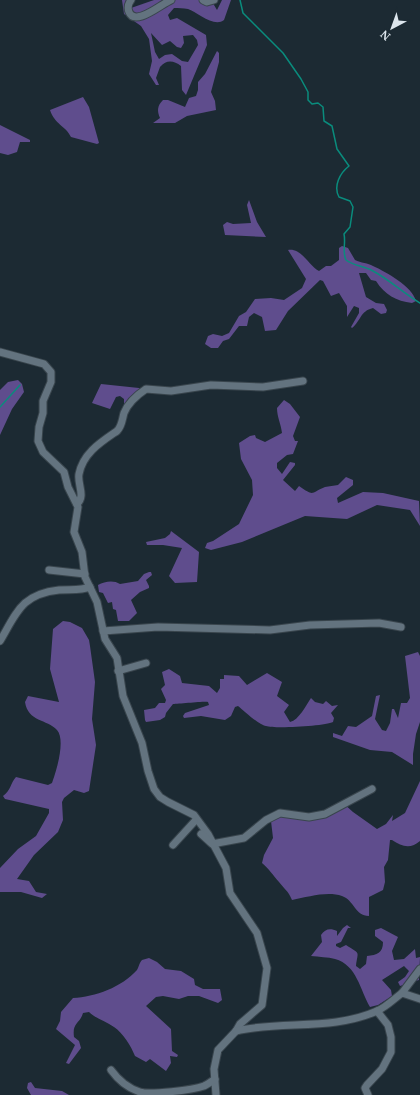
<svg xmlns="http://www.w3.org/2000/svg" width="420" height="1095" font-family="'Noto Serif',serif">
	<rect width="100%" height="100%" fill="#1c2a33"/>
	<g fill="#5f4d8d" fill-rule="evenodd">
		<path d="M122 0H133L131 3V8L154 0H211L217 10 222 0H231L224 20C214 28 197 12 188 9 183 8 179 8 174 8L168 15 170 20 177 18 206 35 207 45 186 95 182 90 181 66C174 61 167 59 160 67L156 78 159 85H156L149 74 152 61 149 39 141 26 124 14ZM151 33 162 45 170 41 177 47 181 48 184 43 183 36 193 35 197 40 198 45 188 62 182 61 172 54 165 55 159 59 155 52Z"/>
		<path d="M217 51 219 53V62L211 92 215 101 216 110 187 116 175 123H153L160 118C157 111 157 106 163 100H168L185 107 189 98 196 96 198 90V82L205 74Z"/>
		<path d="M83 97 89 107 99 143 97 144 71 137C65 125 55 125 50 110Z"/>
		<polygon points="0,125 30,140 30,142 20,142 17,152 8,155 0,153"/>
		<polygon points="249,200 257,222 266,237 225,235 223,225 227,222 233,224 251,223 247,205"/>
		<path d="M342 246 348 248 355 260C361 263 368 263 373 266 386 272 412 286 416 301L412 303C396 301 385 295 376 281L371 280 366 273H359L366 297 376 303 384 304 387 310 386 313 381 314 373 308C360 311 361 321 352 328L351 327 359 313V308L354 306 347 317V306L339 293 331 296 323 281 320 280 288 311 276 330 265 331 262 317 254 313 249 317 247 326H239L229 339 223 341 218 348H211L205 344 208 336 213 334 222 336 229 333 239 316 246 312 255 299 271 298 284 300 302 288 306 279 288 250C302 248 308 265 319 271L326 266H331L339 260V248Z"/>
		<polygon points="18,380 22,384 24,392 12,409 0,435 0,390 8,382"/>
		<polygon points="101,384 139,388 140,389 124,406 124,399 120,396 116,397 110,409 92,403"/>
		<path d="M284 400 290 404 300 417 293 436 295 441H298L293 454 287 455 277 463V468L282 474 290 462 295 463V465L283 480 295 491 299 486C315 497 310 493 325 487 329 486 334 486 338 485L346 477 353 480V485L337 498 338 503 363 492 383 493 419 501 420 526 410 510 377 505 347 519 305 516 242 542 211 550 205 548 207 543 213 541 239 524 253 495 252 480 241 459 239 443 250 436 255 435 256 438 265 442 282 433C281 424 277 417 277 408Z"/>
		<polygon points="171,531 199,552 197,582 175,583 169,576 182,548 163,545 147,545 146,542 165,538 170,534"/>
		<path d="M149 572H151L152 575 146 580 149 586V588L140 592 131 600 137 613 129 621H118L116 610 113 609 112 602 108 603 103 593 99 592 98 585C105 581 114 580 120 584L138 581 144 574Z"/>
		<path d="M63 621 70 622 82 628 89 640 90 646 95 682 92 719 96 745 89 791 84 793 74 790 64 798 62 802 63 820 58 832 34 855 17 879 29 881 36 892 47 894 42 898 21 892H0V868L18 849 36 836 49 813V809L5 799 3 796C11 790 10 784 16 777L48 785 52 783C56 772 66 740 57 730 47 719 28 722 25 702L28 696 59 702 50 669 53 629Z"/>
		<polygon points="418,652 420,656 420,722 416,734 413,754 413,765 392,752 370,750 333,737 333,733 342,736 348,726 356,727 372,716 376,696 380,695 375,719 382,730 386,731 390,723 392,709 394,709 398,718 401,703 407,703 410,698 405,656"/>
		<path d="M169 669 180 676 182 683 209 686 217 693 220 688V679H224V675L239 676 247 685 267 673 282 682 277 696 289 705 284 712 290 722C299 720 306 705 311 698L315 702 323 704 326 701 332 706 338 705 331 713 334 718 333 722C325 726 275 729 266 726 259 725 244 711 238 706L235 707 231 716 225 720 201 716 184 718 183 716 185 713 209 705 208 702C205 701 179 704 173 704L166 713 165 717 160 720 146 722 145 720 144 710 155 708 159 703H165L166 700 161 689 165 685 162 672Z"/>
		<path d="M420 781V841C411 849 402 847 392 840H390L388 860 384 867 385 882 383 890 369 897V916C355 916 354 900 342 896 327 891 308 897 292 900 288 890 284 889 279 882 273 875 269 869 262 863L264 855 273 838 271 821 280 811 314 816 343 803 353 812 377 829 386 824 393 815 392 821 405 813Z"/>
		<path d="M347 925 351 928H348L341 942 336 944V946L340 948 346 945C361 955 358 950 356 966L360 969 366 964 367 956C377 955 383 953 383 942L375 936V930L381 928 398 937 392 951 394 960 404 959 415 949 416 958 420 957 419 980 400 986 398 982 405 977 409 971 404 966 382 980 391 990 392 996 378 1005 370 1007C360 990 357 965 335 959 328 957 319 957 311 956L322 942 321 935C325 929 330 928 337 931V936L343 928Z"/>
		<path d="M149 958 157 962 165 969 181 971 194 979 195 985 203 989H220L222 1000 218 1003 199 996H188L179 999 163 996 156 997 146 1006 171 1029 172 1051 178 1055 177 1057 170 1056 171 1063 166 1071 150 1059 146 1062 135 1056C131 1046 123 1033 114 1027 106 1021 96 1019 89 1012L83 1013C80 1024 72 1022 74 1037L79 1041 81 1048 69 1064 66 1063 75 1045 56 1029 60 1021 61 1012 73 998C95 997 122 987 137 970 139 967 139 963 142 960Z"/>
		<polygon points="31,1082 35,1088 62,1091 69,1095 31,1095 27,1088 28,1083"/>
	</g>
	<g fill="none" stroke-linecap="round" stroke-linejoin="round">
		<g stroke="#0a8c7d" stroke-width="1.5">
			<path d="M240 0 243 13 283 53 301 79 308 92V100L312 104 318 103 323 107 324 121 332 126 337 149 349 166C340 173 333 186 339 197L350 201 353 207 350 227 344 234C346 243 342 252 346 260 354 266 364 266 373 271 390 280 403 293 420 303"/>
			<polyline points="0,407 20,385"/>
		</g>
		<g stroke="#39454d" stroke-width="9">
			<g id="minor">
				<path d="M131 0C128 4 127 7 129 12 135 27 161 4 171 0"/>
				<polyline points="203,0 207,2 214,0"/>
				<polyline points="0,352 44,364 51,372 51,382 43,401 43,413 39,427 38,441 43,452 64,472 68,487 78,507 74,532 82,552 85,577 97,602 105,639 117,658 123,696 142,743 148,771 154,789 160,797 168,802 194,815 208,834 226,868 230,893 257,933 267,968 262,1005 240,1024 236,1031 218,1050 214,1069 216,1095"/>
				<path d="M77 504C86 496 77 484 79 474 83 453 101 442 117 431 122 426 122 420 124 413 128 403 137 395 146 389L171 391 211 385 263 387 303 381"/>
				<polyline points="49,570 85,574"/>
				<polyline points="103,631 158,627 270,630 310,625 379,623 401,627"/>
				<path d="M0 641C17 612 22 594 59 590 70 589 80 591 90 587"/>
				<polyline points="118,671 146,663"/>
				<polyline points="201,834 212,844 244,838 266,820 280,813 309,817 325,814 372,789"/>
				<polyline points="173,845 194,822"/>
				<polyline points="402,993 420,969"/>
				<path d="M236 1031C282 1020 332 1031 377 1011 386 1007 394 999 402 993L420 999"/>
				<path d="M111 1070C119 1081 127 1088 140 1092 150 1095 193 1090 204 1086 208 1084 212 1081 215 1079"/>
				<polyline points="368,1095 365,1088 367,1085 382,1069 391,1052 391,1037 388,1025 377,1011"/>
			</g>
		</g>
		<use href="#minor" stroke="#63737f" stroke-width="7"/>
	</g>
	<g transform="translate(392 28) rotate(221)" stroke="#1c2a33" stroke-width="3" paint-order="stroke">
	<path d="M0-3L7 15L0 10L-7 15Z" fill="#dce5ec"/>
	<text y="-6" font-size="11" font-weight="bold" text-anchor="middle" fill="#dce5ec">N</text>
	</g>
</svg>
